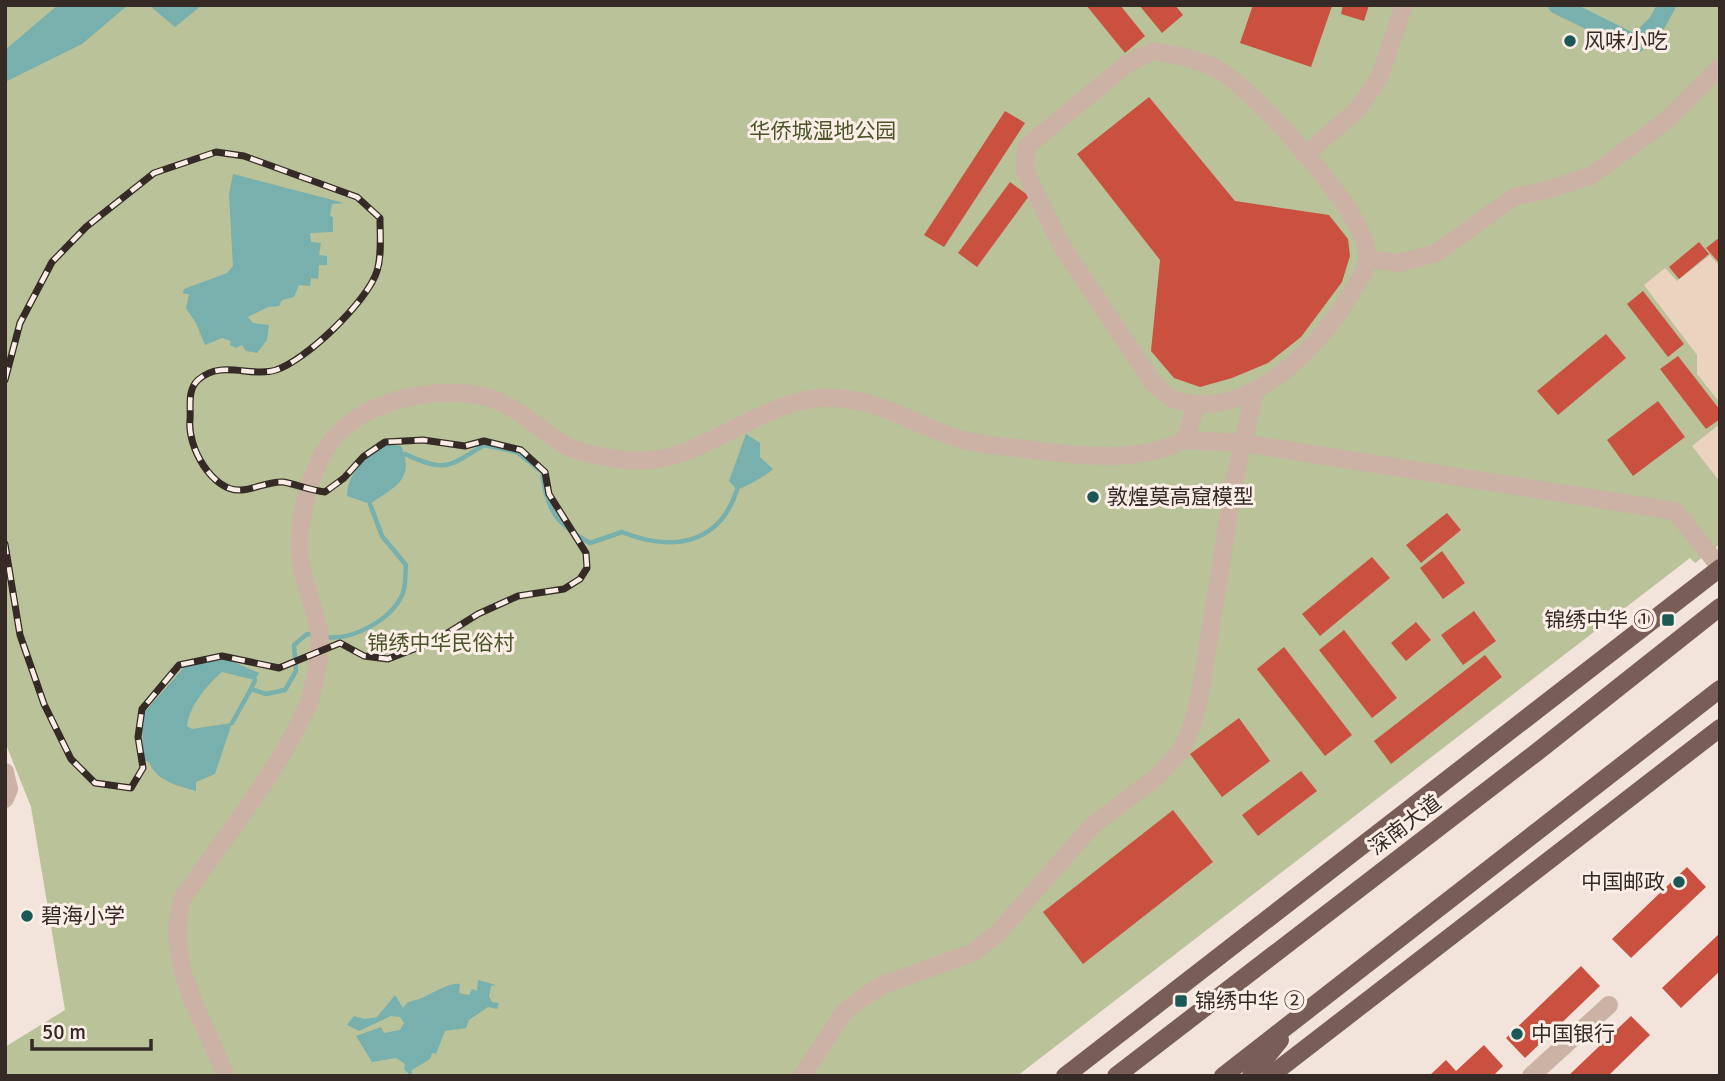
<svg xmlns="http://www.w3.org/2000/svg" width="1725" height="1081" font-family="Signika,'Noto Sans SC',sans-serif">
	<rect width="100%" height="100%" fill="#f2e4da"/>
	<polygon fill="#b9c299" points="5,5 1720,5 1720,544 1695,563 1690,558 1017,1076 5,1076 5,1047 65,1010 31,807 5,742"/>
	<g fill="#ebd3c0">
		<polygon points="1710,255 1720,267 1720,403 1697,374 1697,355 1644,285 1665,268 1677,281"/>
		<polygon points="1720,424 1720,482 1692,446"/>
	</g>
	<g fill="#77b0ac">
		<polygon points="58,5 128,5 82,44 5,82 5,50"/>
		<polygon points="149,5 202,5 175,27"/>
		<polygon points="233,174 344,203 332,204 330,216 333,217 333,232 310,233 311,242 321,243 319,255 327,256 327,265 319,265 318,279 311,278 310,286 299,285 294,297 282,300 279,306 268,307 248,317 253,323 269,325 267,340 257,353 246,351 242,345 236,348 230,345 231,341 222,338 205,345 196,323 186,308 189,294 183,294 184,289 227,273 233,266 229,194"/>
		<path d="M746 434 760 443V457L773 469C769 474 744 488 737 490L729 481Z"/>
		<path d="M387 444 401 446C416 480 394 487 370 504L347 496C348 470 367 457 387 444Z"/>
		<path d="M227 659 259 673 255 680 222 672C207 685 189 706 187 726L192 729 232 723 215 774 196 782V791C178 786 156 781 149 762L143 760 142 715 185 666Z"/>
		<path d="M478 980 496 985 491 986 489 996 492 1002 499 1003 497 1009 488 1007 469 1020 466 1028 445 1031 436 1054 432 1053 430 1059 412 1070 411 1076 404 1069 405 1064 396 1058 372 1062 356 1036 381 1027 384 1033 400 1030 404 1023 400 1017 391 1016 359 1031 347 1025 354 1016 365 1019 377 1017 395 995 403 1008 408 1002C428 999 445 982 460 984L459 993 469 995 472 989 477 991Z"/>
	</g>
	<g fill="none" stroke-linecap="round" stroke-linejoin="round">
		<g stroke="#77b0ac" stroke-width="4.5">
			<path d="M405 454C446 473 448 467 484 445L517 452 542 472C547 511 556 524 590 543L622 532C672 552 719 545 737 490"/>
			<path d="M325 637C352 641 392 620 403 593 406 585 405 574 406 565L382 536 370 504"/>
			<polyline points="255,680 251,689 266,694 285,690 296,671 294,645 307,634 316,635"/>
			<polyline points="232,723 251,689"/>
		</g>
		<polyline stroke="#77b0ac" stroke-width="18" points="1557,5 1636,44 1657,23 1667,5"/>
	</g>
	<g fill="#ca5140">
		<polygon points="1086,5 1120,5 1145,36 1125,53"/>
		<polygon points="1139,5 1175,5 1183,15 1162,33"/>
		<polygon points="1253,5 1332,6 1311,67 1240,43"/>
		<polygon points="1343,5 1369,5 1364,21 1341,14"/>
		<polygon points="1149,97 1235,201 1329,215 1348,239 1350,256 1342,282 1301,337 1268,363 1232,378 1200,387 1174,378 1151,351 1160,260 1077,154"/>
		<polygon points="1005,111 1025,123 944,247 924,235"/>
		<polygon points="1010,182 1029,196 977,267 958,253"/>
		<polygon points="1720,237 1720,264 1706,248"/>
		<polygon points="1699,242 1709,254 1679,279 1669,267"/>
		<polygon points="1643,291 1684,344 1668,357 1627,304"/>
		<polygon points="1606,334 1626,358 1558,415 1537,391"/>
		<polygon points="1678,356 1720,410 1720,419 1706,429 1660,369"/>
		<polygon points="1658,401 1685,437 1633,476 1607,440"/>
		<polygon points="1447,513 1461,530 1421,563 1406,545"/>
		<polygon points="1442,551 1465,583 1443,599 1420,568"/>
		<polygon points="1372,557 1390,578 1320,636 1302,614"/>
		<polygon points="1474,611 1496,641 1463,665 1441,635"/>
		<polygon points="1416,622 1431,640 1406,661 1391,643"/>
		<polygon points="1344,630 1397,698 1372,718 1319,650"/>
		<polygon points="1284,647 1352,735 1325,756 1257,669"/>
		<polygon points="1485,655 1502,677 1391,764 1374,741"/>
		<polygon points="1239,718 1270,761 1222,797 1190,754"/>
		<polygon points="1301,771 1317,791 1258,836 1242,815"/>
		<polygon points="1173,810 1213,862 1083,964 1043,912"/>
		<polygon points="1687,867 1706,887 1631,958 1612,939"/>
		<polygon points="1720,933 1720,971 1681,1008 1662,988"/>
		<polygon points="1581,966 1600,986 1525,1058 1506,1038"/>
		<polygon points="1631,1016 1650,1035 1608,1076 1568,1076"/>
		<polygon points="1484,1045 1503,1066 1493,1076 1429,1076 1446,1060 1456,1071"/>
	</g>
	<g fill="none" stroke-linecap="round" stroke-linejoin="round">
		<g stroke="#cbb2a5" stroke-width="18">
			<path d="M1153 51C1175 55 1200 59 1219 70 1256 92 1370 216 1367 257 1367 271 1354 288 1347 300 1315 352 1244 422 1176 400 1169 398 1161 390 1155 385L1059 241 1025 171 1026 147 1127 64Z"/>
			<polyline points="1305,155 1358,109 1379,79 1404,5"/>
			<polyline points="1368,259 1399,263 1436,253 1514,197 1551,189 1592,175 1667,120 1720,67"/>
			<polyline points="1185,440 1242,443 1675,511 1720,567"/>
			<polyline points="5,772 9,789 5,799"/>
			<path d="M226 1076C203 1017 164 963 182 899 219 844 262 794 293 735 299 723 308 710 311 696 315 680 320 657 320 640 318 612 303 585 300 557 297 518 310 467 335 437 367 398 446 383 493 399 519 408 541 431 565 445 584 455 605 457 626 460 702 469 759 394 834 398 882 400 911 423 954 437 977 445 1001 446 1024 449 1078 455 1134 465 1185 440L1197 404"/>
			<polyline points="802,1076 844,1012 862,998 883,985 972,953 998,933 1092,826 1159,775 1181,750 1192,726 1200,695 1234,482 1255,391"/>
			<polyline points="1531,1076 1609,1005"/>
		</g>
		<g stroke="#795e57" stroke-width="18">
			<polyline points="1065,1076 1720,568"/>
			<polyline points="1116,1076 1537,752 1720,607"/>
			<polyline points="1223,1076 1720,689"/>
			<polyline points="1251,1076 1280,1040"/>
			<polyline points="1270,1076 1720,728"/>
		</g>
		<g stroke="#362a27" stroke-width="7">
			<path id="rail" d="M5 380 20 323 52 262 86 227 154 173 216 152 244 156 357 197 380 218C380 235 382 255 377 271 368 301 305 361 276 370 251 378 221 359 198 380 187 390 191 407 190 420 187 446 212 492 241 490 255 489 270 481 283 482 295 484 310 490 325 492L344 478 363 457 385 442 423 440 465 446 484 441 521 450 545 472 549 494 586 553 587 568 580 579 564 589 518 596 478 614 435 641 388 659 364 656 340 643 279 668 222 656 179 665 142 709 138 737 143 768 131 788 95 783 71 759 44 704 20 635 5 544"/>
		</g>
		<use href="#rail" stroke="#faeee6" stroke-width="4.5" stroke-dasharray="13" stroke-linecap="butt"/>
	</g>
	<g fill="#1b5956" stroke="#faeee6" stroke-width="2.5">
		<circle cx="1570" cy="41" r="7"/>
		<circle cx="1093" cy="497" r="7"/>
		<rect x="1661" y="613" width="14" height="14" rx="3.5"/>
		<circle cx="1679" cy="882" r="7"/>
		<circle cx="27" cy="916" r="7"/>
		<rect x="1174" y="994" width="14" height="14" rx="3.5"/>
		<circle cx="1517" cy="1034" r="7"/>
	</g>
	<g text-anchor="middle" stroke-width="6" stroke-linejoin="round" paint-order="stroke">
		<g font-size="21" fill="#362a27" stroke="#faeee6" text-anchor="start">
			<text x="1584" y="48">风味小吃</text>
			<text x="1107" y="504">敦煌莫高窟模型</text>
			<text x="1654" y="627" text-anchor="end">锦绣中华 ①</text>
			<text x="1665" y="889" text-anchor="end">中国邮政</text>
			<text x="41" y="923">碧海小学</text>
			<text x="1195" y="1008">锦绣中华 ②</text>
			<text x="1531" y="1041">中国银行</text>
		</g>
		<g font-size="21" fill="#4b5529" stroke="#faeee6">
			<text x="823" y="138">华侨城湿地公园</text>
			<text x="441" y="650">锦绣中华民俗村</text>
		</g>
		<g font-size="21" fill="#362a27" stroke="#faeee6">
			<text transform="translate(1405 825) rotate(-37)" y="7">深南大道</text>
		</g>
	</g>
	<rect width="1725" height="1081" fill="none" stroke="#362a27" stroke-width="14"/>
	<path d="M32 1039v10h119v-10" fill="none" stroke="#362a27" stroke-width="3.5"/>
	<text x="42" y="1039" font-size="21" fill="#362a27" stroke="#faeee6" stroke-width="5" paint-order="stroke">50 m</text>
</svg>
